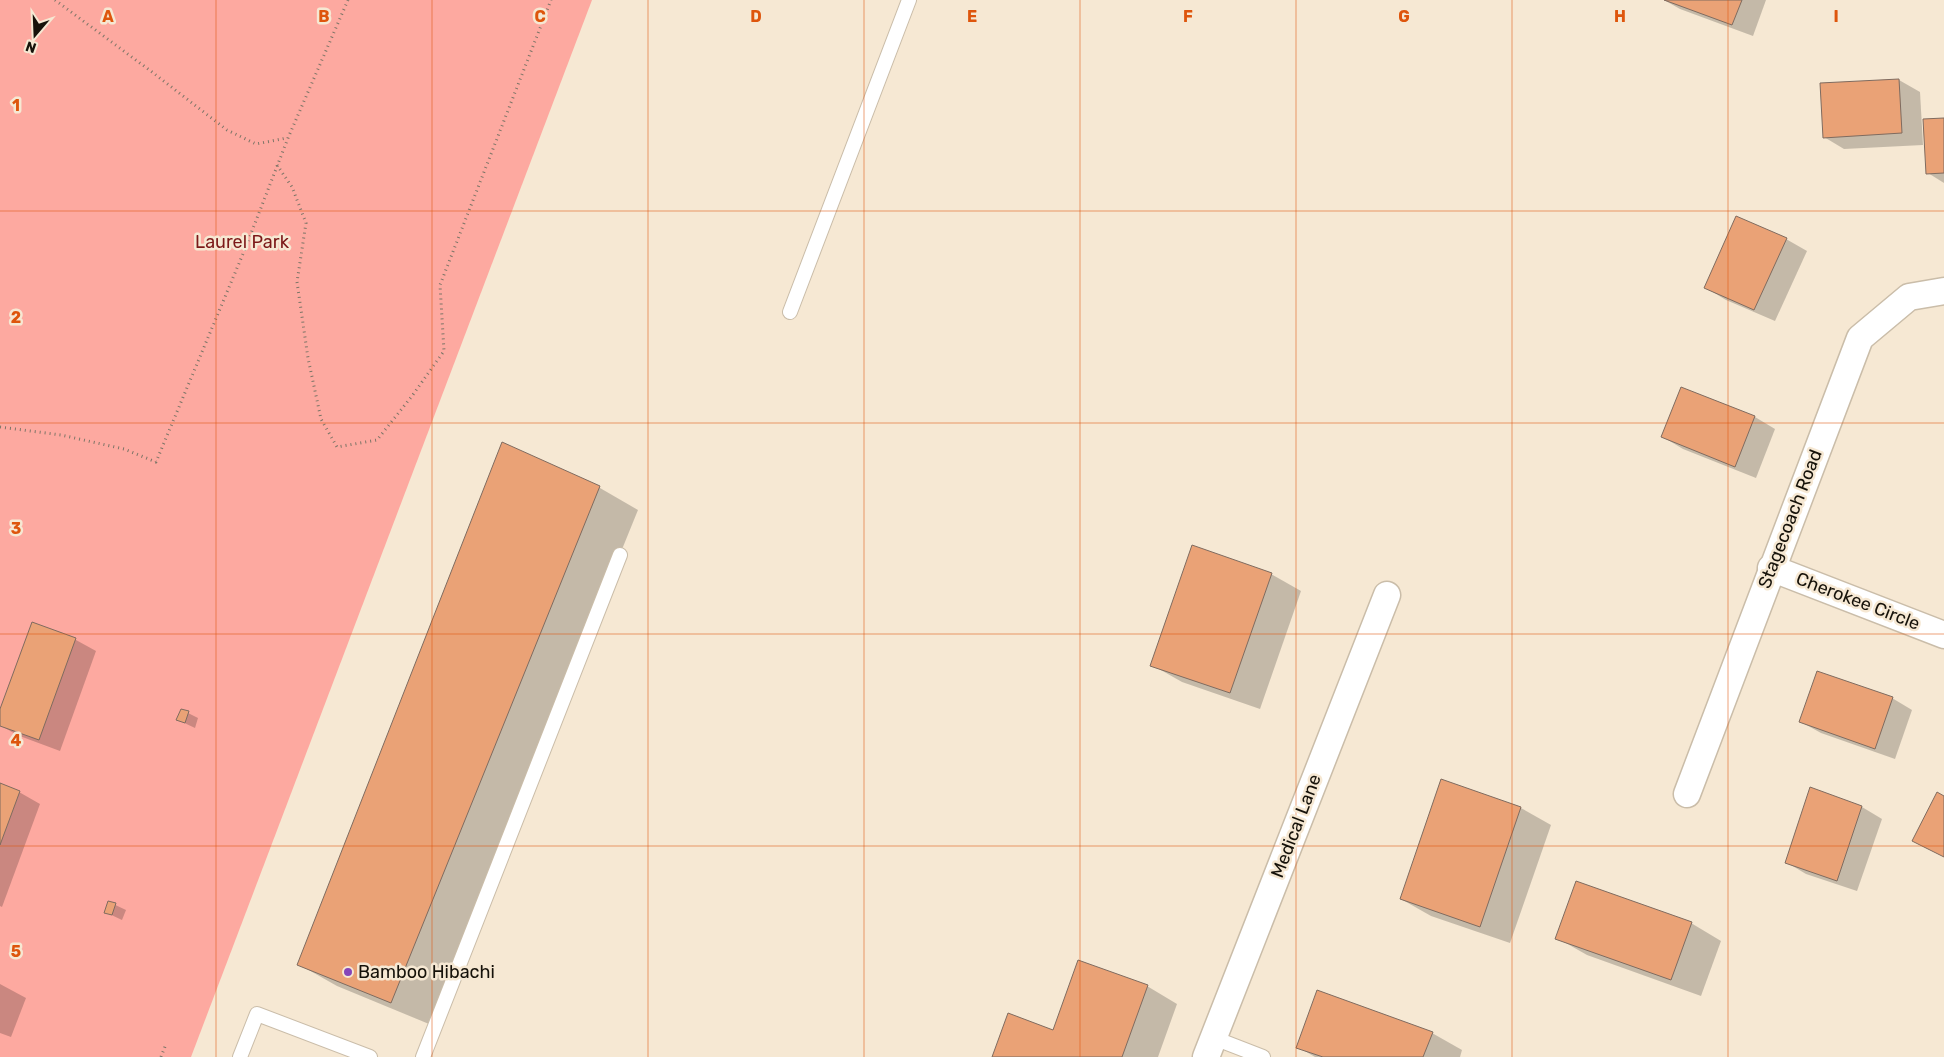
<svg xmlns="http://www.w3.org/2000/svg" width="1944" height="1057" font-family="Rubik,sans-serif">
	<rect width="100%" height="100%" fill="#f6e8d3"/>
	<polygon fill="#fda9a0" points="0,0 592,0 191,1057 0,1057"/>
	<g fill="#0003">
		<polygon points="1664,0 1766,0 1753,36 1680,9"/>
		<polygon points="1899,80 1920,92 1923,145 1844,149 1824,137"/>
		<polygon points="1944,119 1944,183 1928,173"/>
		<polygon points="1786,239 1807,251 1775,321 1726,300 1706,288"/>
		<polygon points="1682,388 1755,417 1775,429 1756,478 1683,449 1663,437"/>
		<polygon points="503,443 600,488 638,510 429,1024 337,986 298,964"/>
		<polygon points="1271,574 1301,591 1260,709 1182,682 1152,665"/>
		<polygon points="33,624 76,640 96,651 60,751 17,735 0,725 0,713"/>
		<polygon points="1892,698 1912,710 1895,759 1821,733 1801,722"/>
		<polygon points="182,710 198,718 195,728 178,720"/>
		<polygon points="0,785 19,792 40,804 2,907 0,906"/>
		<polygon points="1811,789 1862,807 1882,819 1857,891 1806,874 1786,862"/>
		<polygon points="1521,808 1551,825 1510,943 1431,916 1401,899"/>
		<polygon points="109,902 126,910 122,920 105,912"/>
		<polygon points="1691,923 1721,941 1701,996 1587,955 1557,938"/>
		<polygon points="0,984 26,998 11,1037 0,1033"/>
		<polygon points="1147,986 1177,1004 1158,1057 993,1057 1053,1032"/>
		<polygon points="1432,1033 1462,1050 1460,1057 1315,1057 1298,1047"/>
	</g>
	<g fill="#eaa276" stroke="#7f6b5f">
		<polygon points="1664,0 1742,0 1732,25"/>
		<polygon points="1899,79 1902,133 1823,138 1820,83"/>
		<polygon points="1944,118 1944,173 1926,174 1923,119"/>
		<polygon points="1736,216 1787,238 1754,310 1704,288"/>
		<polygon points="1681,387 1755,416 1735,467 1661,437"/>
		<polygon points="502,442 600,486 391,1003 297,965"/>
		<polygon points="1192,545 1272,573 1230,693 1150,666"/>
		<polygon points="32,622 76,638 39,740 0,726 0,709"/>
		<polygon points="1817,671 1893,697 1875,749 1799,722"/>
		<polygon points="181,709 189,711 185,723 176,720"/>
		<polygon points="1441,779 1521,807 1480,927 1400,899"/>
		<polygon points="0,783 20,791 0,845"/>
		<polygon points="1810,787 1862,806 1837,881 1785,863"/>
		<polygon points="1937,792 1944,796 1944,857 1912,841"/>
		<polygon points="1576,881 1692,922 1671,980 1555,939"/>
		<polygon points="108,901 116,903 112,915 104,913"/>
		<polygon points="1078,960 1148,985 1122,1057 992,1057 1008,1013 1053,1030"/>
		<polygon points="1317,990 1433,1032 1423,1057 1323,1057 1296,1048"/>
	</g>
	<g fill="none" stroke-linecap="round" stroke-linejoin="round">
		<g stroke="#cabda9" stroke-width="16">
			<g id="service">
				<polyline points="790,312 909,0"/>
				<polyline points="1214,1038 1263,1057"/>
				<polyline points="240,1057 257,1014 370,1057"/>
				<polyline points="423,1057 620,555"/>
			</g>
		</g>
		<g stroke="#cabda9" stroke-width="29">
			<g id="minor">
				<polyline points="1771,568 1944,635"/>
				<polyline points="1687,794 1860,338 1909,297 1944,291"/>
				<polyline points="1206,1057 1387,595"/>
			</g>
		</g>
		<g stroke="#7d7567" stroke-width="3" stroke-dasharray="1 4" stroke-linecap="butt">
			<polyline points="55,0 152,72 227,130 256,144 287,138"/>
			<polyline points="277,165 292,187 306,223 297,282 308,358 321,419 337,447 377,440 412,396 444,351 440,285 551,0"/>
			<polyline points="0,427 61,435 124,449 156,462 245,249 288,138 348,0"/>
			<polyline points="161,1057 166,1044"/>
		</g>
		<use href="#service" stroke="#fff" stroke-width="14"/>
		<use href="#minor" stroke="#fff" stroke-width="26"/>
	</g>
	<path fill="none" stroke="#de550c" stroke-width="1" stroke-opacity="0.55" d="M216 0V1057M432 0V1057M648 0V1057M864 0V1057M1080 0V1057M1296 0V1057M1512 0V1057M1728 0V1057M0 211H1944M0 423H1944M0 634H1944M0 846H1944"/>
	<circle fill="#8545b9" stroke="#f6e8d3" stroke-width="2" cx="348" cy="972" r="5"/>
	<g text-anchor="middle" stroke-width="5" stroke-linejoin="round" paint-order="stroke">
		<g font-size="18" fill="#7c1919" stroke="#f6e8d3">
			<text x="242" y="248">Laurel Park</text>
		</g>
		<g font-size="18" fill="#16120a" stroke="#f6e8d3">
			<text transform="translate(1790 519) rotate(-69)" y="6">Stagecoach Road</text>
			<text transform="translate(1858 601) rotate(21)" y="6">Cherokee Circle</text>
			<text transform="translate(1296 826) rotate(-69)" y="6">Medical Lane</text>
		</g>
		<g font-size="18" fill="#16120a" stroke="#f6e8d3" text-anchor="start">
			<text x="358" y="978">Bamboo Hibachi</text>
		</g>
	</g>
	<g font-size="16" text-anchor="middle" font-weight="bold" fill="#de550c" stroke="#f6e8d3" stroke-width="5" stroke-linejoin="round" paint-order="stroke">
		<text x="108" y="22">A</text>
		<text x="324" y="22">B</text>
		<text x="540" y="22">C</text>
		<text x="756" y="22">D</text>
		<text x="972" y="22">E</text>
		<text x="1188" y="22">F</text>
		<text x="1404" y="22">G</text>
		<text x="1620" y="22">H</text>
		<text x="1836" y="22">I</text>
		<text x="16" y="111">1</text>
		<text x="16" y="323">2</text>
		<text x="16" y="534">3</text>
		<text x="16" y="746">4</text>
		<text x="16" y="957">5</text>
	</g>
	<g transform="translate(35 35) rotate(199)" stroke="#f6e8d3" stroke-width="4" paint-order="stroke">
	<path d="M0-4L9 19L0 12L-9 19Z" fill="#16120a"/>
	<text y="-8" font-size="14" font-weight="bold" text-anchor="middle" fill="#16120a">N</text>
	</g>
</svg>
